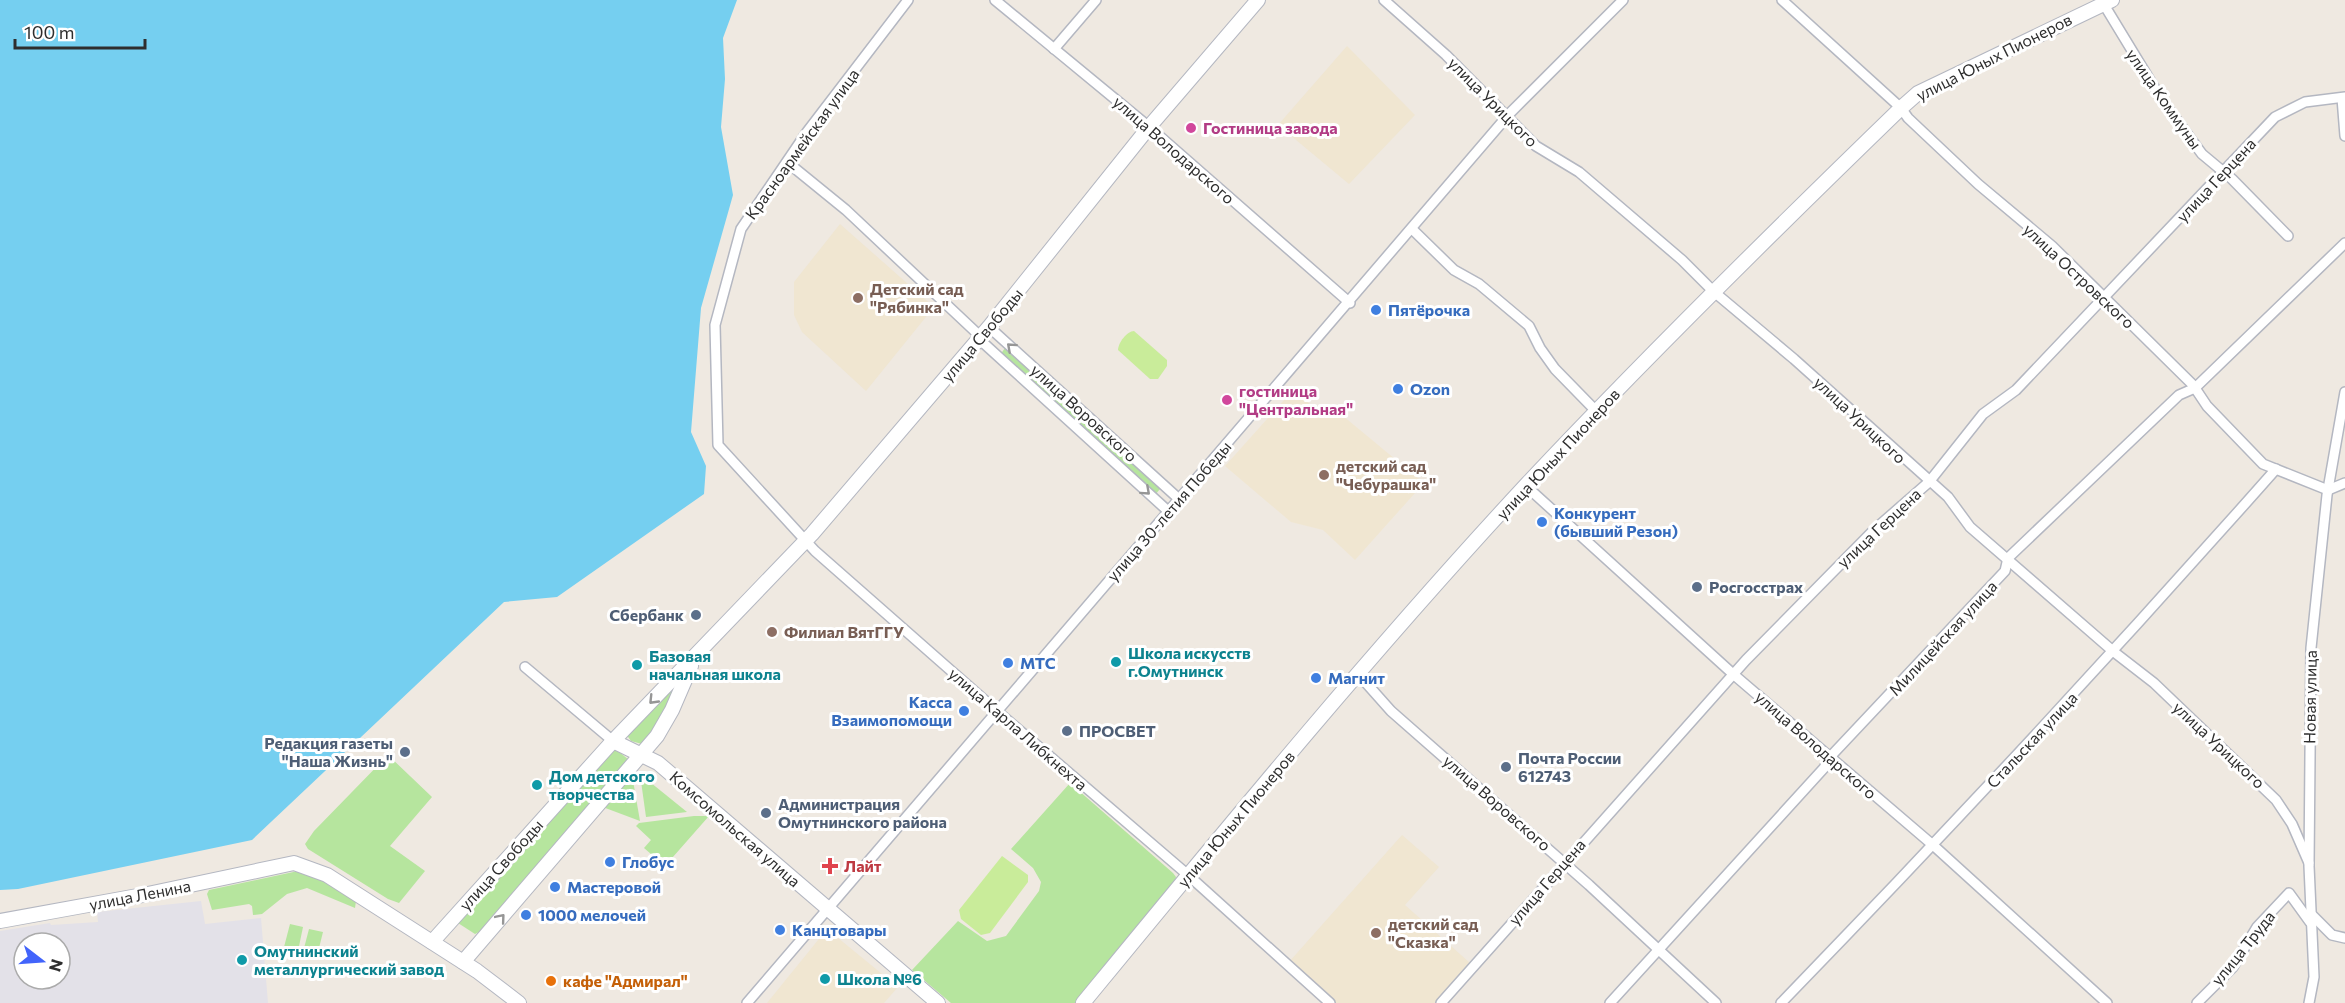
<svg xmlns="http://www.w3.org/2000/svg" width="2345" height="1003" font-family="Commissioner,sans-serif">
	<rect width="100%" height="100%" fill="#efe9e1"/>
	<path fill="#e3e1e8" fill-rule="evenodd" d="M201 901 205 924 261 918 268 1003H0V931L50 923 51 925 98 922 97 912ZM24 943H60V979H24Z"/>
	<g fill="#f0e6d1">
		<polygon points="1347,46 1415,115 1349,184 1278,125"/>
		<polygon points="840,224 934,307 866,391 802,332 794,315 794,282"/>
		<polygon points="1293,390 1323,415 1331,406 1424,483 1355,560 1323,530 1291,522 1225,466"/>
		<polygon points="1402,835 1439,867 1405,905 1470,963 1435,1003 1334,1003 1289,962"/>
		<polygon points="827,929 898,987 884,1003 767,1003"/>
	</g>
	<g fill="#b6e59e">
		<polygon points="1005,348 1160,489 1155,495 1000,355"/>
		<polygon points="671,689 672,693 658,725 642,744 631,741 626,734"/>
		<polygon points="612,746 629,760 485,929 475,934 458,923"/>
		<polygon points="388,755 432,797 390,846 425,871 399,903 388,899 308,849 305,844 314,831"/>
		<polygon points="631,769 640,821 600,806"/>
		<polygon points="640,774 687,812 646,817"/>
		<polygon points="1070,783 1173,873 1176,877 1174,885 1075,1003 951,1003 912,970 958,921 987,941 1006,936 1039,891 1041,882 1033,868 1011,849"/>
		<polygon points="694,816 709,816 665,866 644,848 651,840 636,826 639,823"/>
		<polygon points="298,871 316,874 356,901 355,908 307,888 287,894 262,914 253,915 252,906 249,904 212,910 207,894 209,890"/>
		<polygon points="290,924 303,927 298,951 284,947"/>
		<polygon points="309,929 323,932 317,956 303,952"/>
	</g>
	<g fill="#c9ec9a">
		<path d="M1134 331 1167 360V366L1158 379H1150L1118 350C1118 343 1127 331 1134 331Z"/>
		<polygon points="1002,856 1028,875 1028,882 990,933 981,935 961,919 959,910"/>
	</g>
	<polygon fill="#75cff0" points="0,0 737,0 723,38 725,79 721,127 733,195 701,308 691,432 706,466 704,494 557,597 504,602 252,840 18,889 0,890"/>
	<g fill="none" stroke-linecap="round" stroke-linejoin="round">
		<g stroke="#b4b7c1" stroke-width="12">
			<g id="street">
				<polyline points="908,0 807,132 741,229 715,325 718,445 815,551 998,712 1188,875 1330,1003"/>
				<polyline points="995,0 1149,127 1350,303"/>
				<polyline points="1384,0 1446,55 1536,146 1579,172 1682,260 1713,291 1794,359 1948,497 1970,527 2114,652 2154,683 2276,800 2292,824 2309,863"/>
				<polyline points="1782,0 1901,108 1908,118 1978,184 2052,246 2193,385 2207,406 2263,464 2328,490 2345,483"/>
				<polyline points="2103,3 2162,100 2202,154 2232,179 2288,236"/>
				<polyline points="1054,49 1096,0"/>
				<polyline points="2342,98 2345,136"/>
				<polyline points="787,162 846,210 981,337"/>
				<polyline points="1412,229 1454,270 1479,284 1529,326 1540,348 1555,369 1597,412"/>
				<polyline points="989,327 1179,499"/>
				<polyline points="979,339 1168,511"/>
				<polyline points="1526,486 1733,674 1934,846 2107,1003"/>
				<polyline points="525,667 613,741"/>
				<polyline points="1359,675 1391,711 1589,885 1716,1003"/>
				<polyline points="2310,913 2332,935 2345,938"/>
				<polyline points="747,1003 1510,113 1623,0"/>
				<polyline points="1441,1003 1746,660 1874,530 1929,482 1983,414 2016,390 2275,117 2305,102 2345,97"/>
				<polyline points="1610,1003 1824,768 1830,757 2005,571 2008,558 2179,395 2195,388 2345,243"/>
				<path d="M1781 1003C1950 829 2115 651 2276 469"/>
				<polyline points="2197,1003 2233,967 2257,927 2289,893 2310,922"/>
				<polyline points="2309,1003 2314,977 2309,866 2311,648 2327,495 2345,392"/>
			</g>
		</g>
		<g stroke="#b4b7c1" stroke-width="16">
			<g id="secondary">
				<polyline points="613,741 658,763 938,1003"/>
				<polyline points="0,921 143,895 294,863 327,875 477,971 519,1003"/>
				<polyline points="432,942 613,741 812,534 989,327 1149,127 1258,0"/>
				<polyline points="463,962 657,736 672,710 691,666"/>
				<path d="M1083 1003C1227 828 1372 651 1527 484 1648 355 1774 231 1901 108L1918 93 2112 0"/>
			</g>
		</g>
		<use href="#street" stroke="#fff" stroke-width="9"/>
		<use href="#secondary" stroke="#fff" stroke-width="14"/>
	</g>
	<defs><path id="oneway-chevron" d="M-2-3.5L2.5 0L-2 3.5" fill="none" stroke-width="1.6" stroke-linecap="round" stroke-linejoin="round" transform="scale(1.5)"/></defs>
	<g stroke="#969696">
		<use href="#oneway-chevron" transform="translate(1011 347) rotate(-138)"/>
		<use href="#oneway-chevron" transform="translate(1146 491) rotate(42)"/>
		<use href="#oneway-chevron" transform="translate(653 700) rotate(134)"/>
		<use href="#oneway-chevron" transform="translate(501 918) rotate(-50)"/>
	</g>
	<g fill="#d1479c" stroke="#fff" stroke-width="2">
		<circle cx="1191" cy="128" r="6"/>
		<circle cx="1227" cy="400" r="6"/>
	</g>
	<g fill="#8d6e63" stroke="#fff" stroke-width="2">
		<circle cx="858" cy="298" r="6"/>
		<circle cx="1324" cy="475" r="6"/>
		<circle cx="772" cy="632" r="6"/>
		<circle cx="1376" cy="933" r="6"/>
	</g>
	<g fill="#3f7fe0" stroke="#fff" stroke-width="2">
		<circle cx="1376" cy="310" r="6"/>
		<circle cx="1398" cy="389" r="6"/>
		<circle cx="1542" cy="522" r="6"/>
		<circle cx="1008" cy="663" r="6"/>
		<circle cx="1316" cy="678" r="6"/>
		<circle cx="964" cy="711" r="6"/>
		<circle cx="610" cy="862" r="6"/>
		<circle cx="555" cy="887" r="6"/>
		<circle cx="526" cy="915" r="6"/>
		<circle cx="780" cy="930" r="6"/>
	</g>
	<g fill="#5c6f8a" stroke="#fff" stroke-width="2">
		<circle cx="1697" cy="587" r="6"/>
		<circle cx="696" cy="615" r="6"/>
		<circle cx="1067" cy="731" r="6"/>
		<circle cx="405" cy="752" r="6"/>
		<circle cx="1506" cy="767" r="6"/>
		<circle cx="766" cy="813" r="6"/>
	</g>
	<g fill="#0f9aa8" stroke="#fff" stroke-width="2">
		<circle cx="1116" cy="662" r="6"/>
		<circle cx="637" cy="665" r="6"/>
		<circle cx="537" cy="785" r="6"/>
		<circle cx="242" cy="960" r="6"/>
		<circle cx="825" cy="979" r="6"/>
	</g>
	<path fill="#e0444e" stroke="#fff" stroke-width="2" d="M827 857h6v6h6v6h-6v6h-6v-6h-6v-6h6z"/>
	<circle fill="#e8710a" stroke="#fff" stroke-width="2" cx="551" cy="981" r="6"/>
	<g text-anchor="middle" stroke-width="6" stroke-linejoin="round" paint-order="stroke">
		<g font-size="16" fill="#2e2e2e" stroke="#fff">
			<text transform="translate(1994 57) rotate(-27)" y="6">улица Юных Пионеров</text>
			<text transform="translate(2164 99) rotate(55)" y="6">улица Коммуны</text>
			<text transform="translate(1493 102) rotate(45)" y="6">улица Урицкого</text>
			<text transform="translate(802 144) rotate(-54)" y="6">Красноармейская улица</text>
			<text transform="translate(1174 150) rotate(41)" y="6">улица Володарского</text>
			<text transform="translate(2216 180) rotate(-47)" y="6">улица Герцена</text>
			<text transform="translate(2079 276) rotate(43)" y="6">улица Островского</text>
			<text transform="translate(982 335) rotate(-50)" y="6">улица Свободы</text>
			<text transform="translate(1084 413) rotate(42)" y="6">улица Воровского</text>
			<text transform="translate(1860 420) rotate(43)" y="6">улица Урицкого</text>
			<text transform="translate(1558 454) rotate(-47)" y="6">улица Юных Пионеров</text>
			<text transform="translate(1169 511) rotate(-49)" y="6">улица 30-летия Победы</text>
			<text transform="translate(1879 528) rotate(-43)" y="6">улица Герцена</text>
			<text transform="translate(1943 638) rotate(-47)" y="6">Милицейская улица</text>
			<text transform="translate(2310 697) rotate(-89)" y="6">Новая улица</text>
			<text transform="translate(1018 729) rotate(41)" y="6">улица Карла Либкнехта</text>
			<text transform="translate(2032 740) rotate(-47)" y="6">Стальская улица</text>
			<text transform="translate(1816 745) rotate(41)" y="6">улица Володарского</text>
			<text transform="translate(2219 745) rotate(43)" y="6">улица Урицкого</text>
			<text transform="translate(1497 803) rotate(41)" y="6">улица Воровского</text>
			<text transform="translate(1236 819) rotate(-50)" y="6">улица Юных Пионеров</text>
			<text transform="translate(735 829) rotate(41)" y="6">Комсомольская улица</text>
			<text transform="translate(501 865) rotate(-48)" y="6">улица Свободы</text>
			<text transform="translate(1547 882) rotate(-49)" y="6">улица Герцена</text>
			<text transform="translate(140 895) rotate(-11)" y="6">улица Ленина</text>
			<text transform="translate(2243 948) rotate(-51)" y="6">улица Труда</text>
		</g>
		<g font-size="16" font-weight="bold" fill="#b23c85" stroke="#fff" text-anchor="start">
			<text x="1203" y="134">Гостиница завода</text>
			<text x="1239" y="397">гостиница<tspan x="1239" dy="18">"Центральная"</tspan></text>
		</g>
		<g font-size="16" font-weight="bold" fill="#785e54" stroke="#fff" text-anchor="start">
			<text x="870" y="295">Детский сад<tspan x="870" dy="18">"Рябинка"</tspan></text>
			<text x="1336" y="472">детский сад<tspan x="1336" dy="18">"Чебурашка"</tspan></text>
			<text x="784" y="638">Филиал ВятГГУ</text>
			<text x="1388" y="930">детский сад<tspan x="1388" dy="18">"Сказка"</tspan></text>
		</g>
		<g font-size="16" font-weight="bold" fill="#366cbe" stroke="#fff" text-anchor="start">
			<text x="1388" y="316">Пятёрочка</text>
			<text x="1410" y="395">Ozon</text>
			<text x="1554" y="519">Конкурент<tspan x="1554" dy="18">(бывший Резон)</tspan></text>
			<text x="1020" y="669">МТС</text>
			<text x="1328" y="684">Магнит</text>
			<text x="952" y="708" text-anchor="end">Касса<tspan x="952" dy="18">Взаимопомощи</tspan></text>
			<text x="622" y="868">Глобус</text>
			<text x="567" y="893">Мастеровой</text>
			<text x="538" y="921">1000 мелочей</text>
			<text x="792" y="936">Канцтовары</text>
		</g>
		<g font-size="16" font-weight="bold" fill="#4e5e75" stroke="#fff" text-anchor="start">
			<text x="1709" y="593">Росгосстрах</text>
			<text x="684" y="621" text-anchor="end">Сбербанк</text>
			<text x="1079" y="737">ПРОСВЕТ</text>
			<text x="393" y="749" text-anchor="end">Редакция газеты<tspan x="393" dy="18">"Наша Жизнь"</tspan></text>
			<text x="1518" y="764">Почта России<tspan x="1518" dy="18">612743</tspan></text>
			<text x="778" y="810">Администрация<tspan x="778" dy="18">Омутнинского района</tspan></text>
		</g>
		<g font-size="16" font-weight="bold" fill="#0d838f" stroke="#fff" text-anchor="start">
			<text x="1128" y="659">Школа искусств<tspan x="1128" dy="18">г.Омутнинск</tspan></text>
			<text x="649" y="662">Базовая<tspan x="649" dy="18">начальная школа</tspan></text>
			<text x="549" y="782">Дом детского<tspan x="549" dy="18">творчества</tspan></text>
			<text x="254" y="957">Омутнинский<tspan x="254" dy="18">металлургический завод</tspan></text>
			<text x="837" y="985">Школа №6</text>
		</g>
		<g font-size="16" font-weight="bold" fill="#be3a42" stroke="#fff" text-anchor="start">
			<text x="844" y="872">Лайт</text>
		</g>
		<g font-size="16" font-weight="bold" fill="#c56008" stroke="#fff" text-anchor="start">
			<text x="563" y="987">кафе "Адмирал"</text>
		</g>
	</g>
	<g transform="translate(42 961) rotate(107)"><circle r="28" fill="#ffffff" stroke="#ababab" stroke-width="1.5"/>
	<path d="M0-4.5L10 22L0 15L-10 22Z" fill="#4264fb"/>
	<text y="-9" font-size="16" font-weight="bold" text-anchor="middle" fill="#2e2e2e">N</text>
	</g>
	<path d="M15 39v9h130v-9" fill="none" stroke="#2e2e2e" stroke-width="3"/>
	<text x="24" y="39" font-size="18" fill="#2e2e2e" stroke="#ffffff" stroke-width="4.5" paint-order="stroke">100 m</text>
</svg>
